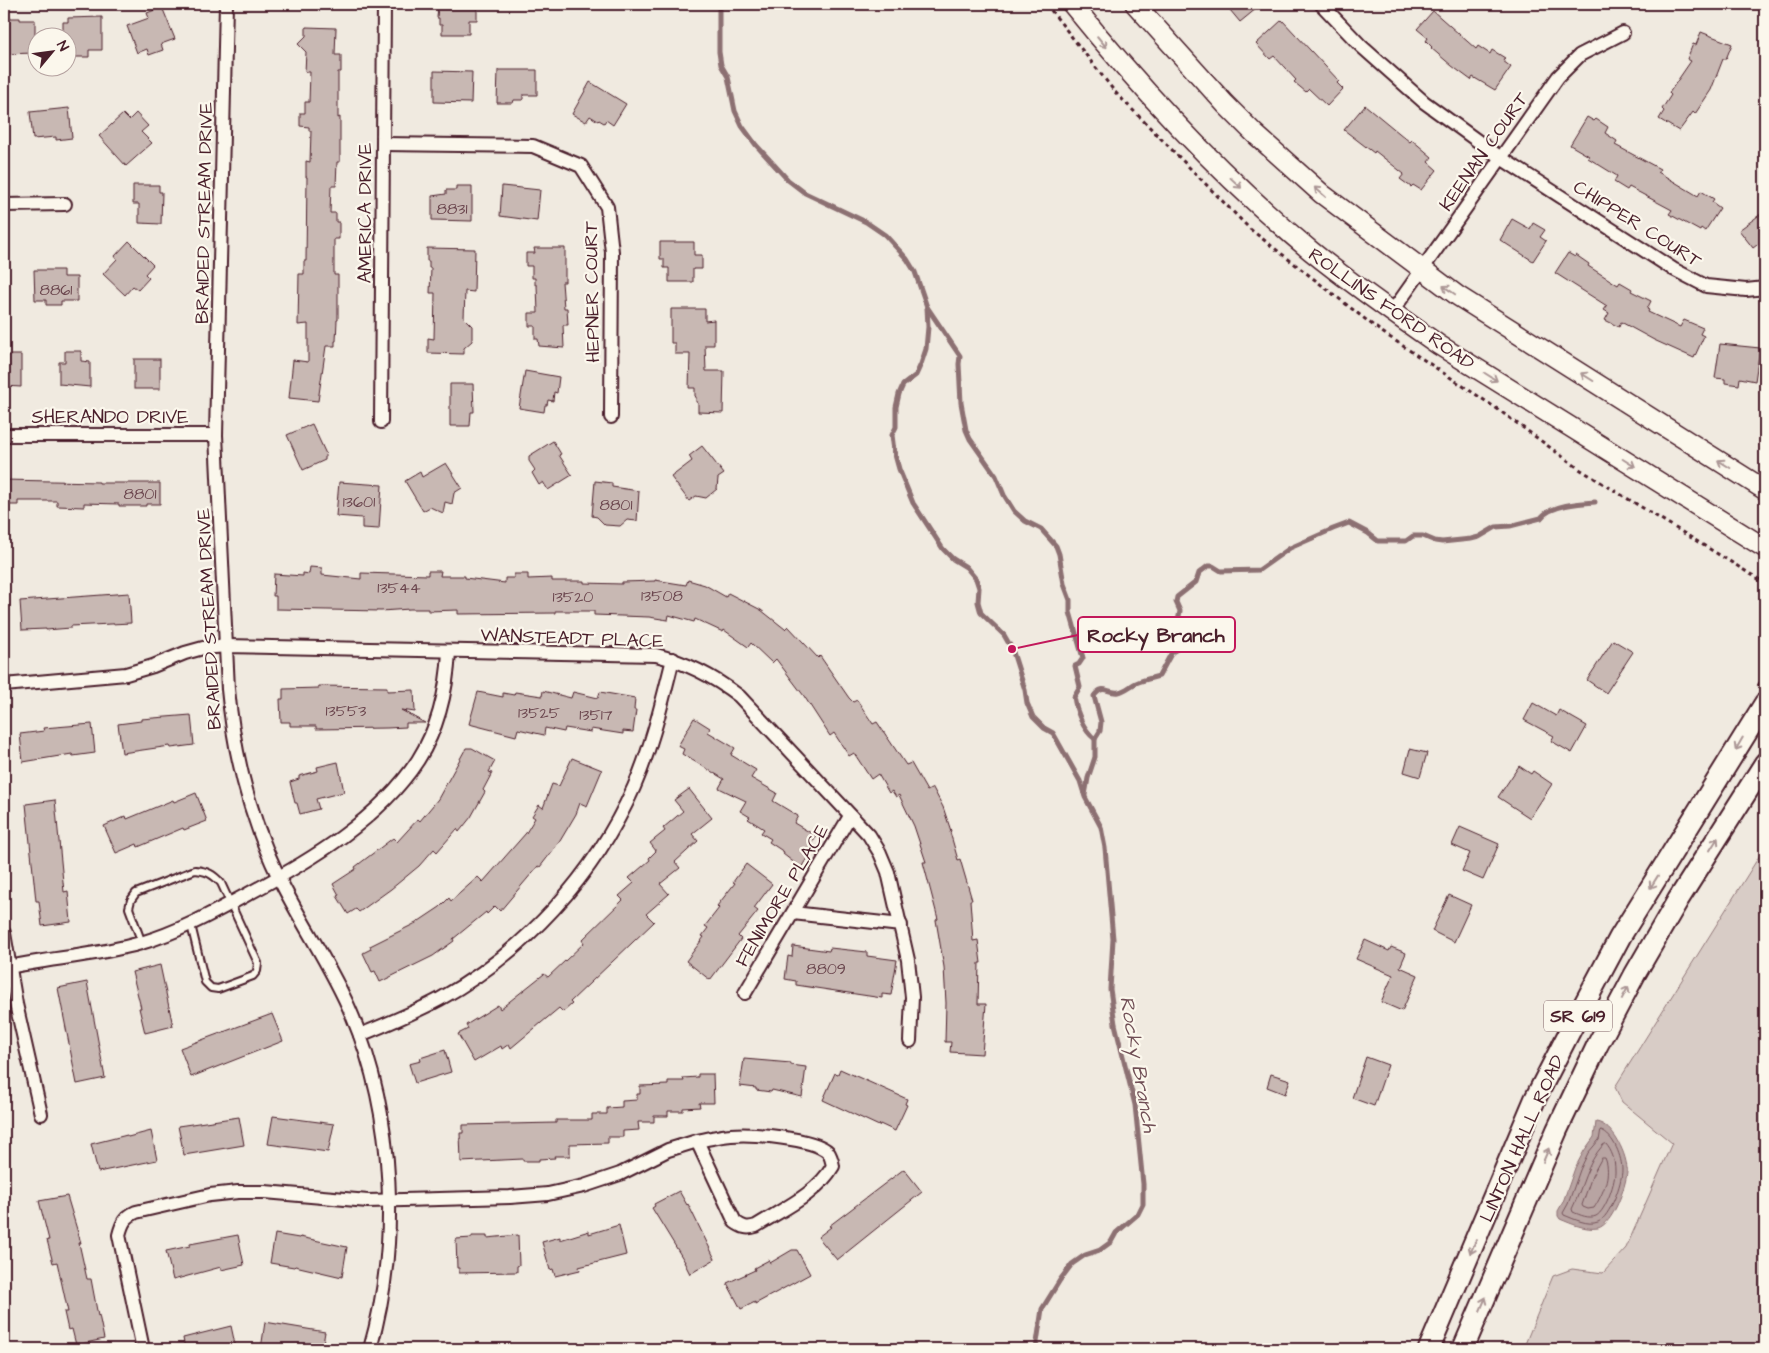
<svg xmlns="http://www.w3.org/2000/svg" width="1769" height="1353" font-family="'Architects Daughter',sans-serif">
	<rect width="100%" height="100%" fill="#f0eae0"/>
	<filter id="ink" filterUnits="userSpaceOnUse"><feTurbulence type="fractalNoise" baseFrequency=".02" numOctaves="2"/><feDisplacementMap in="SourceGraphic" scale="10" xChannelSelector="R" yChannelSelector="G"/><feConvolveMatrix kernelMatrix="1 2 1 2 8 2 1 2 1" color-interpolation-filters="sRGB"/></filter>
	<g filter="url(#ink)">
		<polygon fill="#d8ccc6" stroke="#917678" points="1765,847 1765,1349 1523,1349 1553,1276 1572,1269 1603,1273 1626,1248 1672,1143 1622,1102 1615,1087"/>
		<path fill="#b8a4a2" stroke="#8c6f72" d="M1596 1122C1613 1124 1628 1156 1627 1172 1626 1186 1613 1224 1598 1228 1585 1230 1572 1224 1560 1219L1558 1216V1211L1563 1202 1575 1168 1584 1151 1594 1137Z"/>
		<g fill="none" stroke-linecap="round" stroke-linejoin="round">
			<g stroke="#76545b" stroke-width="1">
				<path d="M1601 1131C1614 1135 1622 1158 1622 1170 1622 1183 1610 1217 1598 1222 1588 1226 1574 1219 1564 1215L1563 1213 1568 1204 1580 1170 1588 1153 1599 1140Z"/>
				<path d="M1606 1144C1612 1151 1615 1160 1615 1170 1616 1180 1606 1211 1596 1216 1589 1219 1580 1215 1573 1212L1572 1209C1583 1187 1586 1164 1603 1145Z"/>
				<path d="M1602 1158H1605C1612 1174 1603 1194 1594 1208L1588 1209 1583 1207 1582 1205 1592 1176Z"/>
			</g>
			<g stroke="#8c6f72" stroke-width="5">
				<polyline points="719,4 719,52 721,65 728,77 735,111 742,126 756,145 788,180 805,193 866,222 885,235 907,259 915,272 927,307 928,327 926,349 921,364 916,375 903,385 899,394 896,407 896,427 892,435 894,451 899,469 913,503 943,549 953,559 966,567 976,579 979,588 978,602 981,613 1004,635 1012,649 1025,690 1027,703 1033,717 1044,728 1053,733 1080,781 1085,797 1101,827 1105,848 1113,939 1110,989 1115,1024 1135,1105 1143,1184 1143,1204 1138,1214 1116,1233 1111,1242 1100,1250 1085,1255 1072,1264 1060,1280 1042,1309 1036,1349"/>
				<path d="M927 307 960 356 959 364 961 403 966 430 970 439 996 476 1004 495 1014 511 1025 521 1041 529 1056 546 1059 554 1064 584 1070 600V612L1083 658 1079 664 1075 666 1080 687 1074 697C1076 711 1083 730 1095 739"/>
				<path d="M1085 795 1088 778 1095 757V739L1100 731 1101 722 1094 696C1104 683 1107 694 1119 692 1125 691 1130 686 1136 683 1143 680 1151 678 1159 676L1172 652 1184 645 1178 632 1177 626 1180 611 1176 602 1177 597 1196 582 1199 573 1208 566H1213L1221 571 1259 570 1290 548 1333 529 1349 523 1368 533 1378 541H1406L1413 536H1423L1435 541 1442 542 1471 539 1479 537 1496 527 1510 526 1541 518C1550 505 1580 503 1595 502"/>
			</g>
		</g>
		<g fill="#c8b8b3" stroke="#4a1f2b">
			<polygon points="438,4 470,4 470,7 477,7 477,20 469,20 469,34 442,34 442,25 439,25 439,18 437,18"/>
			<polygon points="1225,4 1262,4 1240,22"/>
			<polygon points="162,7 175,39 161,44 163,50 149,55 147,49 137,53 127,26 149,18 147,13"/>
			<polygon points="1433,11 1476,49 1478,46 1490,54 1492,50 1505,58 1503,61 1511,67 1495,90 1473,77 1471,80 1452,66 1431,48 1432,47 1426,41 1428,38 1417,29"/>
			<polygon points="102,17 102,50 89,50 89,57 73,57 73,49 68,49 68,38 63,38 63,22 68,22 68,18"/>
			<polygon points="4,18 20,18 20,20 35,20 35,53 4,54"/>
			<polygon points="1282,20 1339,81 1337,83 1343,89 1327,106 1309,89 1306,92 1294,82 1296,80 1274,56 1270,59 1256,44"/>
			<polygon points="306,27 336,28 335,55 341,55 341,72 338,72 338,118 340,117 340,162 337,162 336,186 331,186 330,213 336,213 336,222 339,222 339,239 334,239 334,275 338,275 338,320 337,320 336,341 335,341 335,346 326,346 318,401 289,398 293,360 308,362 308,324 298,325 299,274 304,274 304,261 306,261 307,177 306,177 306,161 310,162 311,131 309,131 309,127 300,126 300,113 305,113 305,102 309,102 310,72 305,72 306,52 298,44 306,36"/>
			<polygon points="1701,32 1732,44 1726,59 1723,59 1711,90 1695,114 1693,112 1679,131 1659,119 1664,111 1662,109 1671,95 1669,93 1691,61 1687,59 1693,44 1696,45"/>
			<polygon points="498,70 537,70 537,95 523,95 523,100 514,100 513,103 497,103"/>
			<polygon points="434,71 472,72 471,103 434,102"/>
			<polygon points="590,82 626,104 613,125 606,120 604,123 599,120 598,121 590,116 586,122 572,114"/>
			<polygon points="1365,105 1410,142 1412,140 1432,157 1428,162 1437,170 1421,190 1413,185 1411,187 1400,179 1404,174 1375,151 1374,153 1344,130"/>
			<polygon points="69,108 72,138 56,140 56,137 33,139 30,112"/>
			<polygon points="136,113 148,126 141,132 152,143 126,166 99,136 123,114 129,120"/>
			<polygon points="1587,117 1594,121 1596,119 1608,127 1605,133 1617,141 1615,145 1660,169 1658,172 1698,196 1701,191 1714,199 1712,202 1720,208 1705,231 1701,228 1700,231 1669,214 1672,210 1629,187 1627,190 1614,182 1617,176 1588,158 1589,156 1570,145"/>
			<polygon points="133,185 159,185 159,192 162,192 161,224 139,223 139,204 133,204"/>
			<polygon points="456,186 472,186 472,221 432,220 432,196 446,194 446,190 456,190"/>
			<polygon points="502,186 540,190 537,221 500,216"/>
			<polygon points="1765,211 1765,239 1753,248 1739,230"/>
			<polygon points="1512,219 1530,229 1533,223 1545,230 1540,237 1546,241 1533,261 1500,240"/>
			<polygon points="129,241 153,265 145,274 149,278 138,290 133,286 125,295 103,274 117,259 115,256"/>
			<polygon points="660,242 694,242 694,255 702,255 702,269 693,269 693,282 669,282 669,268 664,268 664,259 660,259"/>
			<polygon points="427,248 475,249 474,292 465,291 464,318 472,326 472,341 464,348 464,354 428,353 428,338 434,339 435,293 430,293 431,268 429,268 429,261 427,261"/>
			<polygon points="534,248 565,248 565,282 562,282 564,308 567,308 568,325 563,325 564,348 539,346 538,339 535,339 535,326 529,326 529,313 538,313 537,285 535,285 535,278 532,278 532,266 526,266 526,253 535,253"/>
			<polygon points="1568,253 1575,257 1576,255 1589,264 1588,266 1618,285 1620,282 1632,289 1631,291 1651,301 1647,309 1649,310 1648,312 1680,327 1684,320 1703,328 1700,334 1704,336 1694,358 1654,340 1621,322 1619,327 1605,320 1609,313 1604,310 1607,306 1555,273"/>
			<polygon points="34,270 63,270 63,277 77,277 77,301 61,301 61,305 46,305 46,300 35,300"/>
			<polygon points="671,309 705,309 705,321 714,320 714,345 705,345 706,371 724,371 723,413 698,412 698,403 696,402 696,397 695,396 695,388 689,388 690,354 675,354 675,343 671,343"/>
			<polygon points="1720,344 1760,348 1755,381 1740,378 1739,385 1725,383 1725,379 1715,378"/>
			<polygon points="65,351 81,351 81,361 90,362 90,387 59,384 59,362 65,362"/>
			<polygon points="4,355 21,355 21,387 4,386"/>
			<rect x="134" y="359" width="26" height="30"/>
			<polygon points="525,371 559,377 557,393 554,392 553,401 548,400 547,405 545,405 544,412 519,408"/>
			<polygon points="450,384 473,384 474,412 471,412 470,426 450,426"/>
			<polygon points="312,424 326,454 325,455 325,460 303,470 287,435"/>
			<polygon points="553,441 561,454 559,455 572,475 548,490 543,482 539,485 532,473 535,470 529,461 529,456"/>
			<polygon points="702,446 724,474 718,478 717,489 706,498 696,496 689,501 671,477 692,461 689,456"/>
			<polygon points="446,463 462,488 454,493 452,504 445,502 443,513 430,507 423,511 405,481 420,472 422,477"/>
			<polygon points="4,480 99,482 99,483 160,483 160,504 146,504 146,506 119,506 119,504 84,503 84,507 57,506 57,501 18,501 18,505 4,505"/>
			<polygon points="595,481 612,483 612,487 639,491 637,521 627,520 620,526 605,525 597,517 592,516"/>
			<polygon points="339,482 382,485 379,529 362,528 362,518 336,516"/>
			<polygon points="310,567 322,568 322,575 361,579 361,573 428,575 428,571 441,571 440,576 465,576 465,578 505,583 505,578 514,578 514,574 528,574 528,579 552,578 552,581 584,581 584,583 622,584 622,582 655,581 655,580 686,585 688,580 705,585 726,597 728,593 761,610 785,629 788,626 818,658 820,656 849,698 853,702 857,700 873,724 877,722 906,765 911,763 927,791 933,788 943,807 951,831 950,832 958,860 960,859 972,900 970,900 973,941 978,940 981,963 979,963 978,1004 986,1004 982,1054 950,1052 951,1042 945,1042 946,1003 944,967 936,920 938,919 923,862 926,862 914,826 899,795 896,797 892,791 889,793 878,774 871,779 854,753 849,756 834,733 830,736 804,696 776,659 772,663 751,643 748,647 724,630 723,632 695,619 694,622 669,615 668,620 649,617 594,615 594,611 555,611 555,613 458,614 458,610 428,611 428,609 410,609 381,611 276,609 276,596 273,596 274,574 303,576 303,573 309,574"/>
			<polygon points="129,593 131,623 71,626 71,628 46,630 46,629 22,630 20,601"/>
			<polygon points="1613,640 1633,652 1606,693 1587,680"/>
			<polygon points="319,686 387,687 387,691 414,690 415,712 401,710 425,723 406,723 406,727 387,728 316,729 316,726 290,726 290,722 281,722 280,699 283,699 283,689 319,688"/>
			<polygon points="543,691 571,698 573,692 598,698 600,692 635,698 634,710 636,710 633,732 623,731 623,734 591,729 591,732 565,728 564,732 545,728 544,735 518,729 516,736 469,724 478,692 503,697 503,693 514,695 515,692 542,696"/>
			<polygon points="1533,703 1556,716 1559,710 1587,726 1572,753 1551,741 1554,736 1524,720"/>
			<polygon points="191,715 194,745 171,748 170,746 122,753 118,724 141,721 141,719"/>
			<polygon points="694,718 710,728 708,732 735,748 731,755 756,770 751,778 777,793 773,801 798,816 794,823 816,836 810,846 813,848 801,868 783,854 784,852 769,842 771,839 761,833 764,829 748,819 750,817 740,811 746,801 719,788 724,779 682,754 684,749 678,746"/>
			<polygon points="92,724 95,753 73,756 72,754 23,762 20,734 44,731 43,728"/>
			<polygon points="466,748 472,748 495,761 489,772 492,773 483,790 485,792 471,817 459,832 457,829 437,852 434,849 419,866 391,889 359,912 356,909 348,914 337,896 339,895 333,884 356,869 355,867 393,838 397,842 418,819 420,821 438,799"/>
			<polygon points="1410,749 1427,753 1420,777 1404,772"/>
			<polygon points="572,758 602,770 587,806 580,803 576,814 560,841 540,867 538,866 500,911 495,906 487,914 486,912 453,939 454,941 433,956 380,982 375,971 372,972 363,953 371,949 370,946 416,923 440,907 449,898 451,901 478,877 483,882 526,833 535,818 532,816 539,805 543,808 552,784 559,786"/>
			<polygon points="338,762 344,792 316,799 319,809 300,814 297,803 295,803 290,782 299,779 299,776 318,771 317,767"/>
			<polygon points="1519,766 1531,774 1533,771 1552,784 1530,818 1498,797"/>
			<polygon points="689,789 712,818 692,834 698,841 675,862 680,868 660,884 669,894 646,914 654,922 570,1002 572,1004 563,1012 559,1008 511,1048 509,1044 502,1049 501,1046 474,1062 458,1034 468,1029 466,1025 498,1005 500,1009 544,974 548,977 584,943 582,940 623,900 619,896 634,883 629,878 650,860 649,858 656,851 650,843 665,831 663,828 683,811 674,800"/>
			<polygon points="196,793 207,821 184,830 183,828 138,847 137,844 116,853 104,826 126,816 127,819 173,800 174,802"/>
			<polygon points="55,800 64,892 68,891 71,922 42,926 39,901 36,901 26,804"/>
			<polygon points="1460,827 1499,844 1483,880 1462,871 1470,853 1452,845"/>
			<polygon points="746,864 772,884 754,908 758,911 738,936 741,939 710,980 686,961 704,937 702,936 708,928 705,926 719,908 717,906 735,883 733,882"/>
			<polygon points="1449,895 1471,905 1454,942 1432,931"/>
			<polygon points="1365,940 1389,951 1391,947 1406,953 1400,967 1418,975 1402,1011 1381,1002 1393,975 1356,959"/>
			<polygon points="793,946 829,951 830,948 867,952 867,956 897,960 891,995 882,994 882,998 796,985 796,981 785,979 788,956 792,957"/>
			<polygon points="160,965 173,1026 145,1033 139,1008 141,1008 132,972"/>
			<polygon points="87,982 105,1078 77,1084 58,988"/>
			<polygon points="272,1014 283,1041 191,1077 180,1048"/>
			<polygon points="445,1050 451,1072 415,1083 409,1064 421,1061 420,1058"/>
			<polygon points="1366,1057 1388,1065 1374,1106 1352,1098"/>
			<polygon points="744,1059 791,1063 791,1065 806,1067 802,1097 772,1090 771,1092 756,1090 756,1088 740,1086"/>
			<polygon points="840,1069 907,1099 905,1104 907,1105 895,1131 880,1124 879,1126 823,1100 835,1073 838,1074"/>
			<polygon points="698,1074 713,1074 714,1103 699,1103 700,1107 683,1108 683,1111 668,1111 668,1116 654,1116 654,1122 638,1122 639,1130 623,1131 623,1137 608,1137 608,1143 570,1144 570,1156 554,1156 555,1158 539,1159 539,1161 523,1161 523,1159 461,1162 460,1133 463,1133 463,1125 556,1123 556,1120 592,1120 592,1114 607,1114 607,1108 622,1107 622,1101 637,1100 637,1094 640,1094 640,1086 668,1085 668,1081 684,1081 683,1078 698,1077"/>
			<polygon points="1271,1074 1290,1080 1285,1094 1267,1087"/>
			<polygon points="273,1116 334,1124 328,1152 268,1144"/>
			<polygon points="239,1117 244,1145 184,1155 178,1126"/>
			<polygon points="151,1131 157,1160 98,1172 91,1144 127,1135 128,1137"/>
			<polygon points="904,1169 922,1192 837,1260 818,1237 831,1227 829,1226"/>
			<polygon points="679,1191 687,1205 688,1204 715,1259 690,1274 684,1262 685,1262 652,1208 655,1206 654,1204"/>
			<polygon points="67,1196 81,1243 79,1243 87,1279 91,1279 98,1316 99,1315 104,1339 76,1345 72,1329 68,1330 64,1312 68,1312 57,1262 53,1263 47,1240 49,1240 39,1201"/>
			<polygon points="619,1225 626,1255 579,1267 580,1270 555,1276 553,1269 550,1270 542,1242 560,1237 560,1240 589,1231 589,1234"/>
			<polygon points="275,1234 299,1238 300,1237 347,1247 342,1277 295,1266 294,1267 270,1263"/>
			<polygon points="238,1235 244,1265 221,1270 221,1267 173,1280 166,1251 190,1246 190,1244"/>
			<polygon points="518,1235 519,1265 517,1266 517,1272 459,1273 459,1268 457,1268 456,1239 472,1238 472,1236 487,1236 487,1238"/>
			<polygon points="792,1250 797,1250 810,1274 755,1304 755,1302 741,1309 727,1283 755,1270 754,1268 769,1260 770,1263"/>
			<polygon points="265,1322 325,1332 322,1349 261,1349"/>
			<polygon points="231,1326 236,1349 185,1349 183,1338"/>
		</g>
		<g fill="none" stroke-linecap="round" stroke-linejoin="round">
			<g stroke="#4a1f2b" stroke-width="10">
				<path id="service" d="M142 943 129 908 131 900 136 893 195 870C207 871 213 874 221 883L258 963 257 971 253 976 218 989 211 988 205 982 191 925"/>
			</g>
			<g stroke="#4a1f2b" stroke-width="16">
				<g id="minor">
					<path d="M226 4 216 435 228 689C234 755 250 818 279 878 302 925 332 967 352 1015 395 1117 400 1244 370 1349"/>
					<polyline points="1321,4 1361,46 1424,102 1501,158 1673,269 1706,286 1746,290 1765,288"/>
					<polyline points="383,144 533,146 581,166 607,207 612,252 611,417"/>
					<polyline points="4,205 65,204"/>
					<polyline points="1392,312 1558,77 1580,55 1623,33"/>
					<polyline points="381,422 384,4"/>
					<polyline points="4,435 216,435"/>
					<path d="M4 685 126 674 153 666 185 653 203 648 227 646 656 655C688 663 713 676 739 696L869 835 880 853 888 872 908 960 912 997 910 1041"/>
					<polyline points="793,913 901,925"/>
					<polyline points="4,933 16,1004 41,1114"/>
					<path d="M4 968C50 958 96 956 141 943 179 932 213 913 248 894 310 861 379 820 418 760 439 727 447 690 449 652"/>
					<polyline points="745,993 850,816"/>
					<path d="M360 1035C387 1024 414 1013 440 999 525 952 595 875 634 787 652 746 662 702 673 659"/>
					<path d="M143 1349 119 1235C122 1223 125 1217 136 1212L210 1195 238 1192H265L368 1201 510 1197 548 1194 584 1186 620 1174 668 1150 697 1141 735 1222C742 1227 747 1229 756 1226 783 1209 817 1194 833 1166 832 1161 831 1156 828 1152 814 1138 750 1133 731 1135 719 1136 708 1139 697 1141"/>
				</g>
			</g>
			<g stroke="#4a1f2b" stroke-width="22">
				<g id="secondary">
					<path d="M1072 4C1144 93 1222 177 1311 251 1352 284 1396 315 1439 345L1765 548"/>
					<polyline points="1135,4 1225,104 1255,134 1322,194 1458,296 1765,490"/>
				</g>
			</g>
			<g stroke="#4a1f2b" stroke-width="24">
				<g id="primary">
					<polyline points="1429,1349 1535,1099 1571,1029 1620,937 1765,703"/>
					<polyline points="1463,1349 1557,1130 1597,1046 1635,974 1678,900 1765,763"/>
				</g>
			</g>
			<g stroke="#4a1f2b" stroke-width="3" stroke-dasharray="4 4" stroke-linecap="butt">
				<polyline points="1046,4 1115,92 1250,229 1379,330 1496,408 1581,470 1765,583"/>
				<polyline points="1758,686 1765,674"/>
			</g>
			<use href="#service" stroke="#fbf7ec" stroke-width="6"/>
			<use href="#minor" stroke="#fbf7ec" stroke-width="12"/>
			<use href="#secondary" stroke="#fbf7ec" stroke-width="19"/>
			<use href="#primary" stroke="#fbf7ec" stroke-width="20"/>
		</g>
		<defs><path id="oneway-shaft" d="M-6 0H5M1.5-3L5.5 0L1.5 3" fill="none" stroke-width="1.6" stroke-linecap="round" stroke-linejoin="round" transform="scale(1.25)"/></defs>
		<g stroke="#ab9695">
			<use href="#oneway-shaft" transform="translate(1102 42) rotate(50)"/>
			<use href="#oneway-shaft" transform="translate(1236 183) rotate(43)"/>
			<use href="#oneway-shaft" transform="translate(1320 192) rotate(-139)"/>
			<use href="#oneway-shaft" transform="translate(1449 290) rotate(-145)"/>
			<use href="#oneway-shaft" transform="translate(1491 377) rotate(32)"/>
			<use href="#oneway-shaft" transform="translate(1587 377) rotate(-148)"/>
			<use href="#oneway-shaft" transform="translate(1629 463) rotate(32)"/>
			<use href="#oneway-shaft" transform="translate(1724 464) rotate(-148)"/>
			<use href="#oneway-shaft" transform="translate(1739 744) rotate(120)"/>
			<use href="#oneway-shaft" transform="translate(1714 844) rotate(-58)"/>
			<use href="#oneway-shaft" transform="translate(1654 882) rotate(122)"/>
			<use href="#oneway-shaft" transform="translate(1625 993) rotate(-62)"/>
			<use href="#oneway-shaft" transform="translate(1546 1155) rotate(-67)"/>
			<use href="#oneway-shaft" transform="translate(1473 1247) rotate(113)"/>
			<use href="#oneway-shaft" transform="translate(1483 1304) rotate(-67)"/>
		</g>
	</g>
	<g text-anchor="middle" stroke-width="4.5" stroke-linejoin="round" paint-order="stroke">
		<g font-size="16" fill="#6a454d">
			<text x="452" y="214">8831</text>
			<text x="56" y="295">8861</text>
			<text x="140" y="499">8801</text>
			<text x="359" y="507">13601</text>
			<text x="616" y="510">8801</text>
			<text x="399" y="593">13544</text>
			<text x="662" y="601">13508</text>
			<text x="573" y="602">13520</text>
			<text x="346" y="716">13553</text>
			<text x="539" y="718">13525</text>
			<text x="596" y="720">13517</text>
			<text x="826" y="974">8809</text>
		</g>
		<rect fill="#fbf7ec" stroke="#7f6065" stroke-width="1" x="1544" y="1000.5" width="68" height="31" rx="4"/>
		<g font-size="18" font-weight="bold" fill="#4a1f2b">
			<text x="1578" y="1022">SR 619</text>
		</g>
		<g font-size="19" fill="#4a1f2b" stroke="#fbf7ec">
			<text transform="translate(1483 151) rotate(-55)" y="7">KEENAN COURT</text>
			<text transform="translate(203 213) rotate(-89)" y="7">BRAIDED STREAM DRIVE</text>
			<text transform="translate(364 213) rotate(-90)" y="7">AMERICA DRIVE</text>
			<text transform="translate(1638 223) rotate(32)" y="7">CHIPPER COURT</text>
			<text transform="translate(591 292) rotate(-91)" y="7">HEPNER COURT</text>
			<text transform="translate(1392 308) rotate(35)" y="7">ROLLINS FORD ROAD</text>
			<text x="110" y="423">SHERANDO DRIVE</text>
			<text transform="translate(208 619) rotate(-93)" y="7">BRAIDED STREAM DRIVE</text>
			<text transform="translate(572 637) rotate(2)" y="7">WANSTEADT PLACE</text>
			<text transform="translate(781 895) rotate(-59)" y="7">FENIMORE PLACE</text>
			<text transform="translate(1521 1138) rotate(-66)" y="7">LINTON HALL ROAD</text>
		</g>
		<g font-size="20" font-style="italic" fill="#704e55" stroke="#fbf7ec">
			<text transform="translate(1139 1064) rotate(80)" y="7">Rocky Branch</text>
		</g>
	</g>
	<path fill="none" stroke="#c2185b" stroke-width="2" d="M1012 649L1078 635"/>
	<circle fill="#c2185b" stroke="#fbf7ec" stroke-width="2" cx="1012" cy="649" r="5"/>
	<rect fill="#fbf7ec" stroke="#c2185b" stroke-width="2" x="1078" y="617" width="157" height="35" rx="5"/>
	<g font-size="20" text-anchor="middle" font-weight="bold" fill="#4a1f2b">
		<text x="1156" y="642">Rocky Branch</text>
	</g>
	<rect width="1769" height="1353" fill="none" stroke="#fbf7ec" stroke-width="20"/>
	<rect x="10" y="10" width="1749" height="1333" fill="none" stroke="#4a1f2b" stroke-width="2" filter="url(#ink)"/>
	<g transform="translate(52 52) rotate(61)"><circle r="24" fill="#fbf7ec" stroke="#b4a19f"/>
	<path d="M0-4L9 19L0 12L-9 19Z" fill="#4a1f2b"/>
	<text y="-8" font-size="14" font-weight="bold" text-anchor="middle" fill="#4a1f2b">N</text>
	</g>
</svg>
